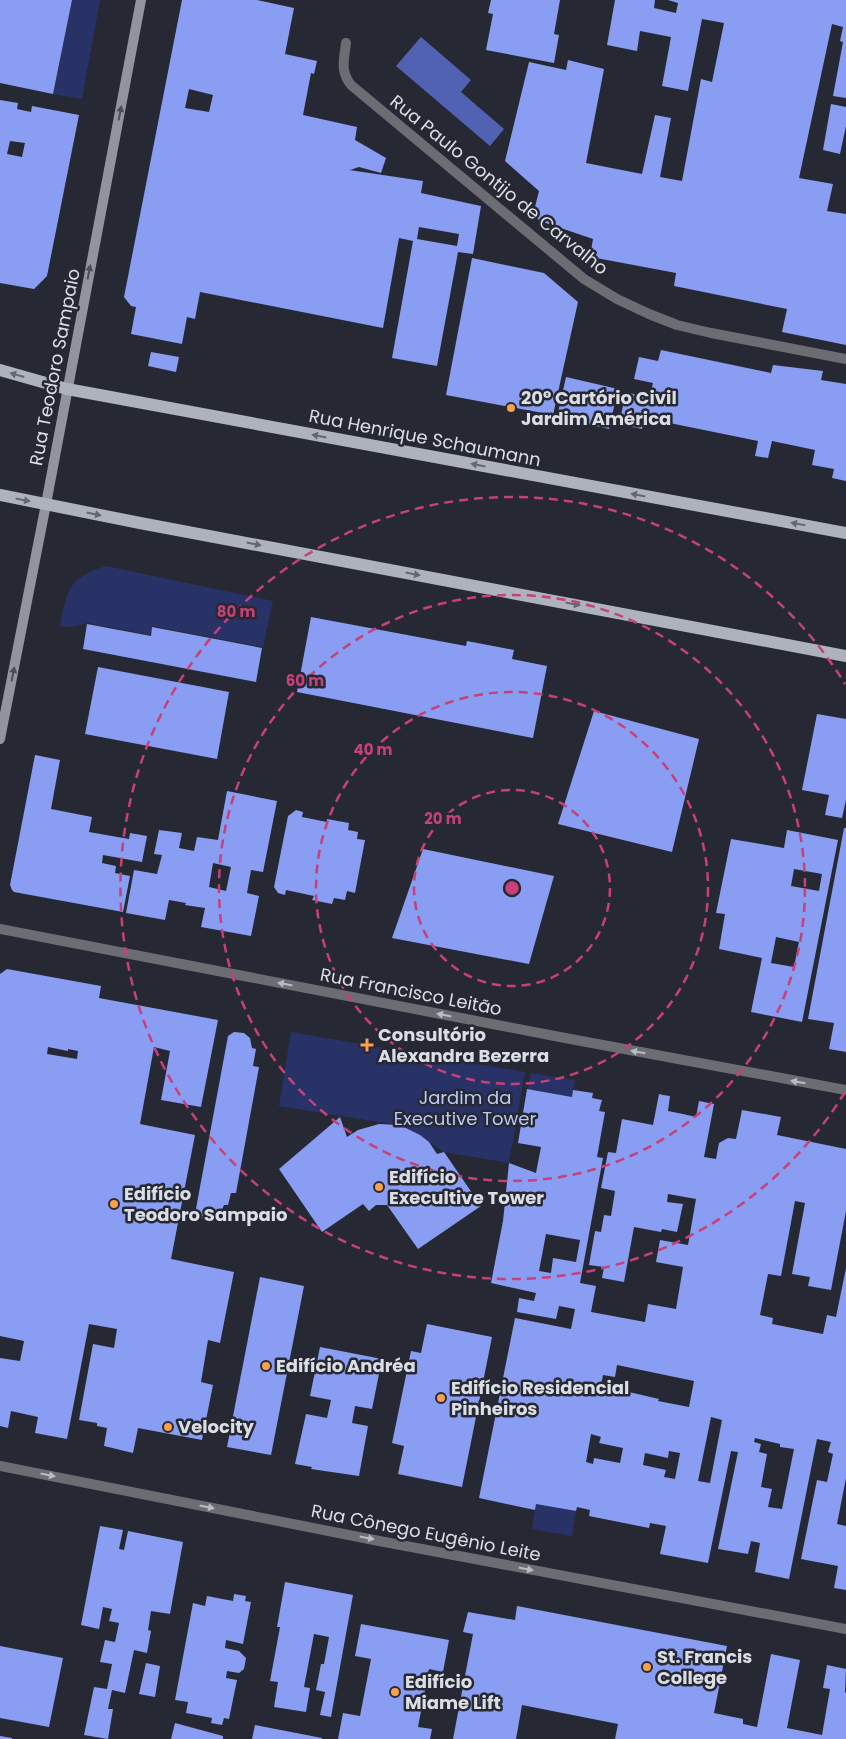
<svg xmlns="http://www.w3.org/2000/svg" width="846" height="1739" font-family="Poppins,sans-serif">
	<rect width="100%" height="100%" fill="#262933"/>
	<g fill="#283266">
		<polygon points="72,0 100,0 82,99 53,94"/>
		<path d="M106 566 273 601 263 647 152 626 150 635 88 623 70 627 60 626C67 590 68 578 106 566Z"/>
		<polygon points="291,1032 525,1072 509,1163 444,1152 404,1126 279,1106"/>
		<polygon points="531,1073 575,1080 572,1097 527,1089"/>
		<polygon points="536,1504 576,1511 572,1536 532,1529"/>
	</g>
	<polygon fill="#5162b2" points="421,37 471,80 461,92 504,129 490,146 396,66"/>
	<g fill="#899df3" fill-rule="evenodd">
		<polygon points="0,0 72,0 53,94 0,83"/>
		<path d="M182 0H257L294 8 285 54 317 61 314 74 311 73 303 115 357 127 355 140 386 158 381 173 359 167 350 170 336 168 423 181 421 193 481 206 473 254 458 252 437 366 392 358 413 241 399 238 383 328 200 292 195 319 187 317 182 344 131 334 136 307 131 306 124 297ZM189 89 213 95 209 112 185 108ZM419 227 459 234 457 246 417 239Z"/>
		<polygon points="491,0 560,0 554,34 559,35 554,63 486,50 493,14 488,13"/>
		<polygon points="615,0 655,0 654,8 676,13 678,3 668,0 846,0 846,98 833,96 843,42 840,41 843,27 832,24 799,178 833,184 827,211 846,214 846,345 782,332 787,309 674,286 676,273 591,257 590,256 593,239 540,221 533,215 539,191 505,161 529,62 566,70 568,60 604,69 586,163 642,174 655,115 671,118 660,177 682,181 701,79 712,82 724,23 702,19 688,91 662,86 671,37 640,31 637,51 607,45"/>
		<path d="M0 100 18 103 17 109 31 112 32 106 79 115 47 276 34 289 0 283ZM10 141 25 143 22 157 7 154Z"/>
		<polygon points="831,104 846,107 846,126 840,154 823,150"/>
		<polygon points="472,258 544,273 578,302 553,415 446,395"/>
		<polygon points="661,350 771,373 773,365 823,371 821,380 846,384 846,481 832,478 834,469 812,465 815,450 772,441 768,458 755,456 758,441 645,418 642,429 619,424 626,392 649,398 653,383 634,379 639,357 658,361"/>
		<polygon points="151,352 179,357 176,372 148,366"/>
		<polygon points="566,377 618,389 609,429 557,417"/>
		<polygon points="311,617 466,646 467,641 514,650 512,659 547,666 533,738 297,692"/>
		<polygon points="87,624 151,636 152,627 262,648 256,682 83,649"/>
		<polygon points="98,667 229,692 217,759 85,734"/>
		<polygon points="594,711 699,739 672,852 558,824"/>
		<polygon points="817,714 846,719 846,800 842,818 825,815 829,795 802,790"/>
		<polygon points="35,755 60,760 51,809 92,817 89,832 129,839 130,833 147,836 142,862 103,855 102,863 116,866 115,873 130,876 123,912 14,892 12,890 10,885"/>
		<path d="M227 791 277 801 263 872 251 870 247 893 259 896 251 936 201 927 205 908 185 905 186 903 169 900 165 920 126 913 134 870 157 874 162 855 154 854 159 830 182 833 179 848 194 851 197 837 218 840ZM213 863 231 867 226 891 209 887Z"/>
		<polygon points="296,810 303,812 302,817 327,822 327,819 349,823 348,830 358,832 357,839 365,840 355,893 347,891 345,900 334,898 332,904 312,900 314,896 286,890 285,895 278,893 274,887 288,816"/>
		<polygon points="844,828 846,828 846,1052 829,1049 834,1023 808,1019"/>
		<path d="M787 830 838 840 802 1022 751 1012 762 958 719 949 725 914 716 913 731 839 784 848ZM794 869 822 874 819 891 791 886ZM776 937 799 942 794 967 771 963Z"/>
		<polygon points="423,849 554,876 529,964 392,938"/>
		<path d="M7 969 101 986 99 998 218 1020 201 1107 161 1100 170 1051 154 1047 140 1124 195 1135 171 1259 234 1272 220 1343 208 1340 201 1382 213 1385 202 1440 138 1428 133 1453 104 1446 107 1428 97 1426V1423L79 1420 93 1344 114 1348 117 1329 89 1324 67 1439 35 1433 38 1417 11 1411 8 1428 0 1426V1358L20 1361 24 1341 0 1336V974ZM48 1047 68 1051V1049L78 1051 77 1059 47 1054Z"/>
		<polygon points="234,1032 244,1033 250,1038 252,1048 256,1049 253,1066 259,1067 236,1193 231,1193 228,1205 224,1205 219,1217 213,1221 206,1221 195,1214 228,1036"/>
		<path d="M527 1089 572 1097 573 1090 593 1093 592 1098 602 1100 599 1111 605 1112 597 1157 603 1158 580 1283 596 1286 591 1312 645 1322 648 1304 676 1309 683 1267 656 1262 660 1240 688 1245 696 1199 668 1194 667 1202 683 1204 677 1232 662 1229 661 1232 634 1227 624 1282 602 1278 604 1267 589 1265 595 1231 601 1232 604 1215 611 1216 615 1191 601 1188 608 1152 616 1153 622 1119 653 1125 659 1094 663 1095 670 1096 668 1111 683 1114 696 1117 699 1101 714 1104 704 1157 716 1159 719 1143 728 1138 736 1139 742 1110 781 1117 777 1135 846 1149V1211L831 1290 808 1286 810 1277 792 1274 805 1203 795 1201 781 1276 768 1274 760 1315 773 1318 772 1324 823 1334 827 1315 836 1317 846 1268V1478L837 1524 846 1526V1590L834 1588 838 1566 801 1559 817 1480 827 1482 833 1454 828 1452 831 1442 817 1439 789 1579 755 1572 760 1543 751 1541 748 1554 718 1549 738 1452 731 1451 708 1563 660 1554 666 1526 650 1523 649 1528 589 1516 590 1510 577 1507 576 1511 536 1504 535 1510 479 1498 515 1318 571 1329 575 1309 559 1306 556 1319 517 1312 519 1298 534 1301 536 1293 491 1283 503 1221 509 1163 536 1173 541 1147 518 1143ZM546 1234 580 1240 576 1262 553 1258 551 1273 539 1271ZM617 1365 694 1381 689 1407 658 1401 659 1399 629 1392 628 1396 600 1391 603 1375 615 1377ZM711 1417 722 1420 710 1483 698 1481ZM591 1434 601 1437 599 1443 623 1448 620 1463 594 1458 593 1464 586 1462ZM755 1438 780 1444V1447L794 1449 782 1509 768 1507 772 1489 761 1487 767 1454 759 1452 761 1444 754 1442ZM669 1451 680 1453 675 1479 664 1477 666 1470 643 1465 645 1453 668 1458Z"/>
		<polygon points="340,1117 347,1137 358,1130 379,1124 400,1125 420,1135 429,1142 437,1154 444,1152 481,1206 418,1249 387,1205 376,1205 369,1211 363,1204 322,1232 279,1169"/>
		<polygon points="260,1277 304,1286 271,1455 227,1447"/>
		<polygon points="427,1324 492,1337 462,1487 398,1474 404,1446 392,1443 411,1351 421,1353"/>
		<polygon points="320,1347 382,1359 372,1409 355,1406 352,1423 368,1426 359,1476 311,1469 312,1467 295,1464 306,1414 327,1418 331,1400 310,1396"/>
		<polygon points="100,1526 123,1530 119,1549 124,1550 128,1531 183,1542 170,1614 151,1611 148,1630 151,1631 147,1653 134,1650 125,1693 112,1690 108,1709 113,1709 108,1739 84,1735 94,1687 107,1689 112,1664 100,1662 105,1640 115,1642 119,1623 109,1621 112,1609 103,1607 99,1629 81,1625"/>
		<polygon points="285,1582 353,1595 331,1717 320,1715 325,1692 316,1690 321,1664 324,1664 329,1637 314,1634 304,1687 310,1688 306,1712 274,1707 278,1682 270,1681 280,1627 277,1627"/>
		<polygon points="234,1594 246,1596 245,1601 251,1602 243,1644 226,1640 225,1648 239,1651 246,1658 244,1669 239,1673 227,1671 226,1678 237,1680 229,1719 224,1718 222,1725 211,1723 212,1718 186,1713 188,1702 175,1700 193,1603 205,1606 207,1596 233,1601"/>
		<polygon points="517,1606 727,1646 714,1713 743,1719 743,1724 757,1727 771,1654 800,1660 787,1728 822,1735 830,1689 823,1688 827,1665 846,1669 845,1692 846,1693 846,1739 615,1739 618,1724 522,1705 516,1739 453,1739 473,1634 463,1632 468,1612 515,1620"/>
		<polygon points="361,1624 449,1640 443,1672 429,1669 418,1727 432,1729 430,1739 338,1739 343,1713 360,1716 371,1659 355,1656"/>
		<polygon points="0,1646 63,1658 49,1727 0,1718"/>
		<polygon points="146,1663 160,1666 155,1697 139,1694"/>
		<polygon points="175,1723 223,1736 223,1739 171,1739"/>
		<polygon points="255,1725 322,1738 322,1739 252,1739"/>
		<polygon points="0,1736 12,1738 12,1739 0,1739"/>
	</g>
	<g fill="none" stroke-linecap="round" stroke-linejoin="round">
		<g stroke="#6c6d73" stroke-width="10">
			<path d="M346 43C344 60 340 71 351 85L584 279 617 299 649 314 677 325 711 333 846 359"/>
			<polyline points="0,929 565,1038 846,1090"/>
			<polyline points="0,1466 374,1540 846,1629"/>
		</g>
		<polyline stroke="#91949c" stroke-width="10" points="0,739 46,504 141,0"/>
		<g stroke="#aeb2bd" stroke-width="12">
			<polyline points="0,370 67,389 846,533"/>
			<polyline points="0,495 140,523 846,656"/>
		</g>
	</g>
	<defs><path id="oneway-solid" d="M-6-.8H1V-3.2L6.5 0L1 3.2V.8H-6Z" transform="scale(1.25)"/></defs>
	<g fill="#4b4e58">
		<use href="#oneway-solid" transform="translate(120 113) rotate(-79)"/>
		<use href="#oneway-solid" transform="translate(89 272) rotate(-79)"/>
		<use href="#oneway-solid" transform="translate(13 674) rotate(-79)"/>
	</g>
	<g fill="#636771">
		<use href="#oneway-solid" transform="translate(17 375) rotate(-164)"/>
		<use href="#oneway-solid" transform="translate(319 436) rotate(-169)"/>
		<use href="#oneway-solid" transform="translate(478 465) rotate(-169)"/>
		<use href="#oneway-solid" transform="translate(638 495) rotate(-169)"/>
		<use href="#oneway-solid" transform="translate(23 500) rotate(11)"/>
		<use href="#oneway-solid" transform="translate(94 514) rotate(11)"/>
		<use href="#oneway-solid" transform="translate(798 524) rotate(-170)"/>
		<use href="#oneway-solid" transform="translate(254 544) rotate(11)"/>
		<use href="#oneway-solid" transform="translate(413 574) rotate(11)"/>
		<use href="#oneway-solid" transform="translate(573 604) rotate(11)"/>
	</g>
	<g fill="#babcc3">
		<use href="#oneway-solid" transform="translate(285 984) rotate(-169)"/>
		<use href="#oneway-solid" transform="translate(444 1015) rotate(-169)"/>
		<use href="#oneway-solid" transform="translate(638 1052) rotate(-170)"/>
		<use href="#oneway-solid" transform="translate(798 1082) rotate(-170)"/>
		<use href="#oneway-solid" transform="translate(48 1475) rotate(11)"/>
		<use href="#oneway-solid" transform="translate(207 1507) rotate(11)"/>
		<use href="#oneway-solid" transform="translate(367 1538) rotate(11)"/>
		<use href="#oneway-solid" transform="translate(526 1569) rotate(11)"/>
	</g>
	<g fill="none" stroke="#c74077" stroke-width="2.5" stroke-dasharray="9 6">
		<circle cx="512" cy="888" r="98"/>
		<circle cx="512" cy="888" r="196"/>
		<circle cx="512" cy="888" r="293"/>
		<path d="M845 1092A391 391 0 1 1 845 684"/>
	</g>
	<g fill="#f8a14a" stroke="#262933" stroke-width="2">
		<circle cx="511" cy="408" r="5"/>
		<path d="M364.5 1037.5h5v5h5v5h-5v5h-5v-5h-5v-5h5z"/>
		<circle cx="379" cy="1187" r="5"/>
		<circle cx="114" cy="1204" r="5"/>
		<circle cx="266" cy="1366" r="5"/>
		<circle cx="441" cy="1398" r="5"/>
		<circle cx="168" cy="1427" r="5"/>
		<circle cx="647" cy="1667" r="5"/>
		<circle cx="395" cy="1692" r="5"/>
	</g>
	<g text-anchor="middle" stroke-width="5" stroke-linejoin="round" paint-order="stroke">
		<g font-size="18" fill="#dcdee5" stroke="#262933">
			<text transform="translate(499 185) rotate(39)" y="6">Rua Paulo Gontijo de Carvalho</text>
			<text transform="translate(55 367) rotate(-79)" y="6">Rua Teodoro Sampaio</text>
			<text transform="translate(425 438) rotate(11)" y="6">Rua Henrique Schaumann</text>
			<text transform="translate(411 992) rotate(11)" y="6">Rua Francisco Leitão</text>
			<text transform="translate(426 1533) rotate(11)" y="6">Rua Cônego Eugênio Leite</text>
		</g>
		<g font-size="18" font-weight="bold" fill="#dcdee5" stroke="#262933" text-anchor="start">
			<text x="521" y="404">20º Cartório Civil<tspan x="521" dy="21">Jardim América</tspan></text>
			<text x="378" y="1041">Consultório<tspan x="378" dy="21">Alexandra Bezerra</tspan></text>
			<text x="389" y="1183">Edifício<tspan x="389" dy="21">Execultive Tower</tspan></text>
			<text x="124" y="1200">Edifício<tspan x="124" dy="21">Teodoro Sampaio</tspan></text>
			<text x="276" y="1372">Edifício Andréa</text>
			<text x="451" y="1394">Edifício Residencial<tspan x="451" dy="21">Pinheiros</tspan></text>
			<text x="178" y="1433">Velocity</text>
			<text x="657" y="1663">St. Francis<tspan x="657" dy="21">College</tspan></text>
			<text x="405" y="1688">Edifício<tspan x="405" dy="21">Miame Lift</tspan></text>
		</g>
		<g font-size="18" fill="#bdc9f5" stroke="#262933">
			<text x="465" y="1104">Jardim da<tspan x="465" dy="21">Executive Tower</tspan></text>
		</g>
	</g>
	<circle cx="512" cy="888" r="8" fill="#c74077" stroke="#262933" stroke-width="2.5"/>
	<g font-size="15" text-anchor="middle" font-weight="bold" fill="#c74077" stroke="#262933" stroke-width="5" stroke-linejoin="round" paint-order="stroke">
		<text x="236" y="617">80 m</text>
		<text x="305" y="686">60 m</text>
		<text x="373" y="755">40 m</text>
		<text x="443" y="824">20 m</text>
	</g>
</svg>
